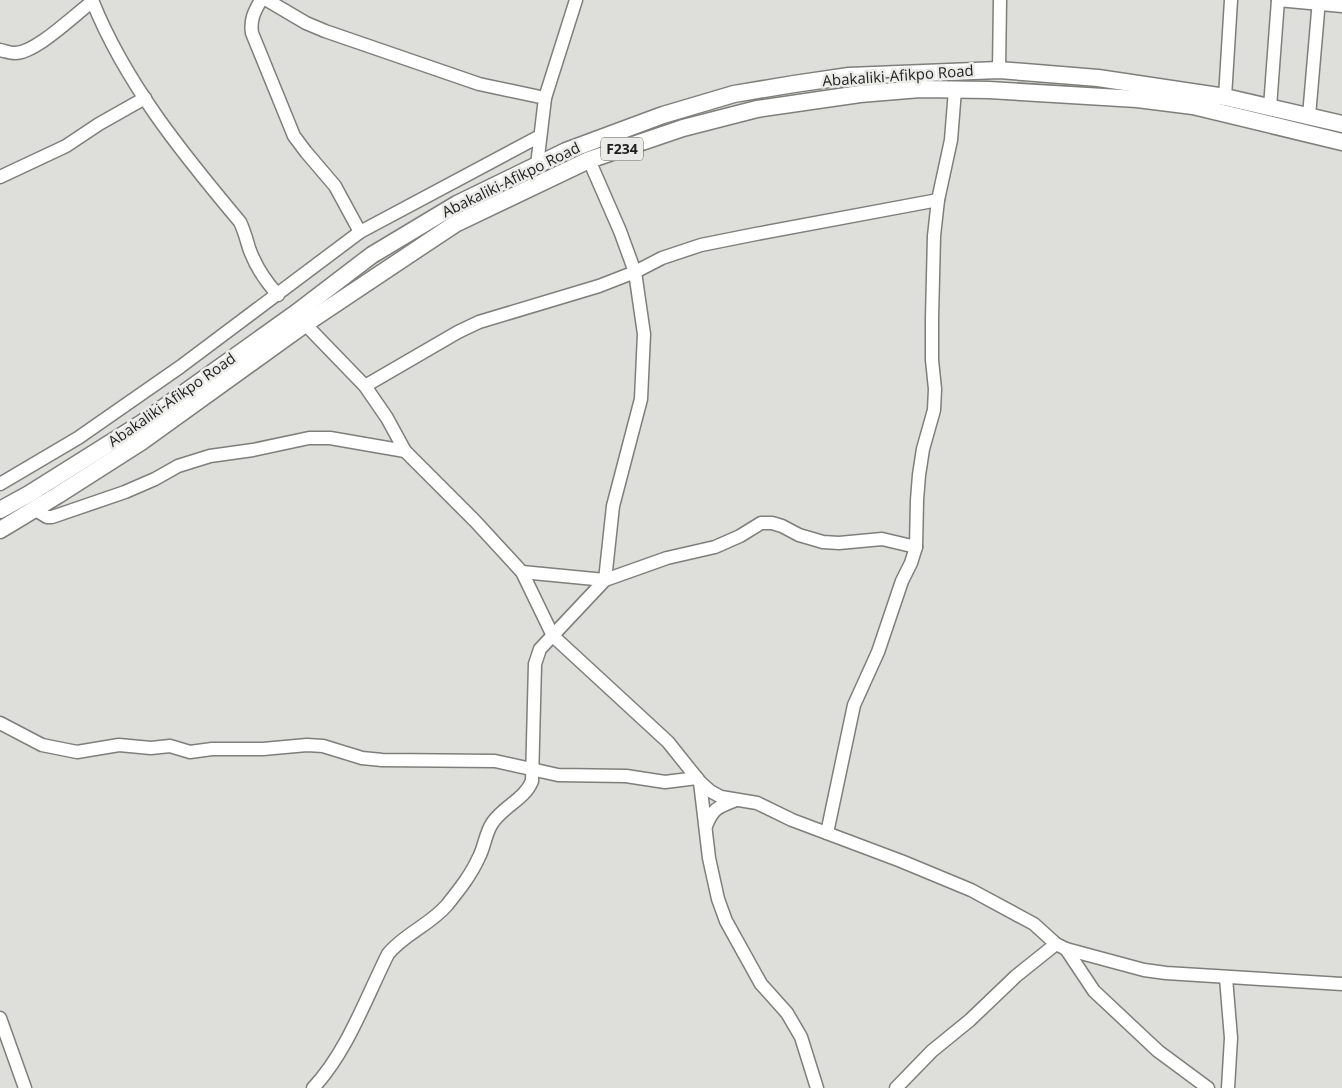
<svg xmlns="http://www.w3.org/2000/svg" width="1342" height="1088" font-family="'Open Sans',sans-serif">
	<rect width="100%" height="100%" fill="#dedfdb"/>
	<g fill="none" stroke-linecap="round" stroke-linejoin="round">
		<g stroke="#7d7f7b" stroke-width="15">
			<g id="minor">
				<path d="M92 0C125 83 183 154 240 222 244 230 246 238 249 248 255 265 266 282 278 295"/>
				<path d="M261 0C254 12 250 20 252 33L294 136 306 152 335 186 360 232"/>
				<polyline points="267,0 306,23 325,31 479,84 545,98"/>
				<polyline points="1278,0 1342,6"/>
				<path d="M0 50C5 51 10 53 15 53 36 53 74 15 92 2"/>
				<polyline points="999,70 1000,0"/>
				<polyline points="1225,97 1231,0"/>
				<polyline points="1270,107 1278,0"/>
				<polyline points="1309,116 1319,0"/>
				<polyline points="537,165 545,98 576,0"/>
				<polyline points="0,177 66,146 99,124 145,98"/>
				<polyline points="305,324 365,386 387,418 405,451 475,521 522,572 553,636 668,742 700,782 710,791 721,797 757,803 792,820 901,861 971,890 1034,924 1056,944 1066,949 1144,970 1166,973 1342,984"/>
				<polyline points="365,386 458,332 479,322 599,286 635,272 662,258 701,245 756,234 938,200"/>
				<polyline points="0,484 78,438 180,367 360,232 540,136"/>
				<polyline points="34,509 47,517 52,517 125,492 155,479 178,466 210,456 253,450 309,438 330,438 405,451"/>
				<polyline points="522,572 605,580 667,558 715,547 740,536 761,523 772,523 782,526 799,535 823,542 839,543 882,539 916,547"/>
				<polyline points="0,723 42,745 77,752 119,745 151,748 170,746 190,752 212,749 263,749 307,745 323,746 362,758 382,760 495,761 558,775 626,776 665,782 697,778"/>
				<polyline points="700,782 709,858 718,899 726,921 761,984 787,1013 801,1037 817,1088"/>
				<path d="M706 826C713 808 718 807 736 800"/>
				<polyline points="827,833 854,705 878,652 902,581 911,563 916,547 917,500 919,475 923,449 934,410 935,389 932,360 932,318 934,236 938,200 951,140 955,90"/>
				<polyline points="1066,949 1094,991 1158,1051 1208,1088"/>
				<polyline points="1226,978 1231,1038 1228,1088"/>
				<polyline points="0,1018 25,1088"/>
				<path d="M313 1088C347 1052 366 998 388 954 404 934 430 925 447 905 459 890 471 875 479 857 485 846 485 833 493 822 504 806 525 799 532 781L535 664 540 649 605 580 613 506 641 399 644 334 635 272 620 231 589 160"/>
				<polyline points="896,1088 932,1051 970,1020 1016,976 1056,944"/>
			</g>
		</g>
		<g stroke="#7d7f7b" stroke-width="19">
			<g id="major">
				<polyline points="0,510 29,494 142,423 296,313 372,255 457,204 566,151 663,115 734,94 794,84 849,76 999,70 1098,78 1225,97 1342,124"/>
				<polyline points="0,530 58,495 141,442 305,324 455,224 589,160 683,128 757,109 860,94 920,89 989,90 1137,99 1193,106 1342,142"/>
			</g>
		</g>
		<use href="#minor" stroke="#fff" stroke-width="12"/>
		<use href="#major" stroke="#fff" stroke-width="16"/>
	</g>
	<g text-anchor="middle" stroke-width="5" stroke-linejoin="round" paint-order="stroke">
		<rect fill="#ebece8" stroke="#5c5c5a" stroke-width="1" x="601" y="137.5" width="42" height="23" rx="4"/>
		<g font-size="14" font-weight="bold" fill="#1e1e1d">
			<text x="622" y="154">F234</text>
		</g>
		<g font-size="15" fill="#1e1e1d" stroke="#ebece8">
			<text transform="translate(898 76) rotate(-4)" y="5">Abakaliki-Afikpo Road</text>
			<text transform="translate(511 180) rotate(-26)" y="5">Abakaliki-Afikpo Road</text>
			<text transform="translate(172 400) rotate(-35)" y="5">Abakaliki-Afikpo Road</text>
		</g>
	</g>
</svg>
